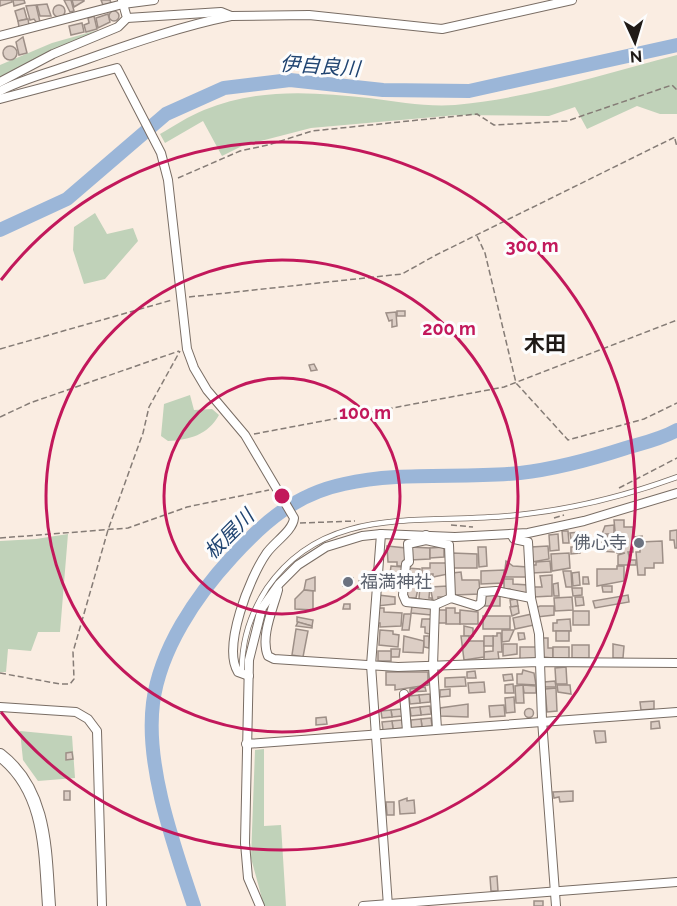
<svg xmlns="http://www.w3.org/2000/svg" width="677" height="906" font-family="Raleway,'Noto Sans JP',sans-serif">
	<rect width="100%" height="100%" fill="#faede2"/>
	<g fill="#c0d2b9">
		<polygon points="98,30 0,79 0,65 52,43"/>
		<path d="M677 55V114H660L637 106 587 129 575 107 549 116 457 115 311 128 242 146 222 156 203 121 165 143 160 134C174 126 189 116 204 110 258 88 312 92 369 98 398 102 427 107 455 105 531 98 604 74 677 55Z"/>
		<polygon points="95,213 107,234 133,228 138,241 105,279 84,284 73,250 74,227"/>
		<path d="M190 395 194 410 212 409 219 415C208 435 189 440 168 441L161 436 164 404Z"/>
		<polygon points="68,534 60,632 38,632 31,651 8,649 6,672 0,672 0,541 36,539"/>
		<polygon points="20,731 72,736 75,778 38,781 23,760"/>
		<polygon points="264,749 264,826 281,825 286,906 264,906 251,858 255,750"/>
	</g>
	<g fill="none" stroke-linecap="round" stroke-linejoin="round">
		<g stroke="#9bb6d8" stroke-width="14">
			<polyline points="0,230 67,199 166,114 224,88 290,80 383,90 469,91 677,45"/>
			<path d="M194 906C174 846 145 766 153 703 160 649 196 596 232 557 264 522 296 494 344 484 401 471 461 479 520 473 555 469 592 459 626 448 643 443 661 439 677 430"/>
		</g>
	</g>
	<g fill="#dccec5" stroke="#9d8f87" stroke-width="1.5">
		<polygon points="0,0 12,0 12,2 0,6"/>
		<polygon points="13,0 24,0 25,3 14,6"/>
		<polygon points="64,0 71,0 74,11 70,12"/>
		<polygon points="72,0 84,0 84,1 74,7"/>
		<polygon points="101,0 110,0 111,3 103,5"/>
		<polygon points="47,4 51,16 40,16 37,5"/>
		<polygon points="36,5 40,22 37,23 34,19 30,20 26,6"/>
		<circle cx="59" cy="11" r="6"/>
		<polygon points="24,8 27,19 18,21 15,11"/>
		<circle cx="114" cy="16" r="5"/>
		<polygon points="108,14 110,22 98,28 96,18"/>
		<polygon points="94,16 97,29 86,32 84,25 89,23 88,18"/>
		<polygon points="28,19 29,25 19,27 18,21"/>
		<polygon points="82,23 84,32 71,35 69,26"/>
		<polygon points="23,37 27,53 19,55 16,42"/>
		<circle cx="10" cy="53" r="7"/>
		<rect x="397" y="311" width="8" height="5"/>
		<polygon points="396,312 397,326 392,327 392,320 389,321 386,313"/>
		<polygon points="314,364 317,370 311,371 309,365"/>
		<polygon points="614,520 624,520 624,527 633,527 633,537 642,536 640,545 633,545 633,552 628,552 630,560 636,560 636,565 618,565 618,555 625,553 617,553"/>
		<polygon points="614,525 614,534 602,534 605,526"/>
		<polygon points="677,530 677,548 675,548 674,540 670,540 670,531"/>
		<polygon points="562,531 568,531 569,543 563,543"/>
		<polygon points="580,532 581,538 571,539 570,533"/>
		<polygon points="558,534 559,550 550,551 549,535"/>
		<polygon points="607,535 613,535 614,540 607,540"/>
		<polygon points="614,541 614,552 599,551 598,542"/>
		<polygon points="662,541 663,563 654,563 654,568 645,568 645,575 638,575 636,552 640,552 640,542"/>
		<polygon points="387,546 406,548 404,566 397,566 397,562 388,562"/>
		<polygon points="548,546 549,559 532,562 531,547"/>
		<polygon points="410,547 430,548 430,559 410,560"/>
		<polygon points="444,547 444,557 430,558 430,548"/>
		<polygon points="478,547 486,547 487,566 479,567"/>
		<polygon points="571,547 580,547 580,553 571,554"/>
		<polygon points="452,553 477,554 477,568 453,568"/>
		<polygon points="569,553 570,568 552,571 551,554"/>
		<polygon points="506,561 513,566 528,567 528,577 504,577"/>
		<polygon points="550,561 551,572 532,573 532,565 536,565 536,562"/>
		<polygon points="430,563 448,563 448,574 433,577 433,574 422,574 422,568 430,568"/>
		<polygon points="391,566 403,567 402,575 390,574"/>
		<polygon points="617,566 624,566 624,581 597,586 597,569 617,569"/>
		<polygon points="407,568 420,569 420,582 408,583"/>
		<polygon points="504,570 504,583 481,584 481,571"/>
		<polygon points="563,571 571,571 572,587 566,587"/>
		<polygon points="461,572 462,580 479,580 480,594 454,595 452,573"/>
		<polygon points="579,572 580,585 573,586 572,573"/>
		<polygon points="430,574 430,584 421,585 421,575"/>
		<polygon points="382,575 403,577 402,584 381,581"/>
		<polygon points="552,575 552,596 533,597 532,587 542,587 540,576"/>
		<polygon points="315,577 315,591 304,590 306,580"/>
		<polygon points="583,577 588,577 589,584 583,584"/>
		<polygon points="344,578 353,578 352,586 343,586"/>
		<polygon points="504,579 513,579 513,584 529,585 529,594 511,595 510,589 504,589"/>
		<polygon points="359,581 367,582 366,590 358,589"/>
		<polygon points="558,583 559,596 554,596 553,584"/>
		<polygon points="407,584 419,584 416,598 406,598"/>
		<polygon points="420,586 430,586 429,598 432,598 432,602 419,599"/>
		<polygon points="448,586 448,597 438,597 438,601 433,601 430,587"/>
		<polygon points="602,586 612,586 612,592 603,592"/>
		<polygon points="572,588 582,588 582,595 573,596"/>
		<polygon points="304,590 313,591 313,610 295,609 295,599"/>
		<polygon points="485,594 500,594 500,606 484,606"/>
		<polygon points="378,595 395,597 395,604 377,606"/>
		<polygon points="628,595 629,602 595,608 593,601"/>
		<polygon points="572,597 573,610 555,611 554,598"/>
		<polygon points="575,597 583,597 584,605 576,606"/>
		<polygon points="517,599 518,606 511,607 510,600"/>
		<polygon points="344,604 350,604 350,609 343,609"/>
		<polygon points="412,606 431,607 431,615 411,613"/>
		<polygon points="518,606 519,613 512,616 510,607"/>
		<polygon points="540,606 554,606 554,615 537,617 535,608"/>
		<polygon points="379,608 384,608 384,612 402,613 401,626 380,627 380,623 377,623"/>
		<polygon points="446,608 455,608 455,613 460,613 460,624 446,624"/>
		<polygon points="436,610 446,610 446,623 437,623"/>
		<polygon points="460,610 478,612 478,624 460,624"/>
		<rect x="573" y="611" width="16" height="14"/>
		<polygon points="404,614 411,614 409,630 402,630"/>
		<polygon points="532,614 534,625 515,629 513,618"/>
		<rect x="483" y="616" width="27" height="13"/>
		<polygon points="297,617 313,620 312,626 297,622"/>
		<polygon points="422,619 431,619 430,634 425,633 425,627 421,627"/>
		<polygon points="570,619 571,631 553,631 553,623 557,623 557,620"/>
		<polygon points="298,622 312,626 312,628 296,626"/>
		<polygon points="464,626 473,628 473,636 464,636"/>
		<polygon points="296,629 308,631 303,657 292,655"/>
		<polygon points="380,630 393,631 393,634 399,635 398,647 379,645"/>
		<polygon points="502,630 514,630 509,641 502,642"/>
		<rect x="556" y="631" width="13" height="10"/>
		<polygon points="497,633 501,633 502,652 498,652 499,660 484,660 484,652 493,651 493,636 497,636"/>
		<polygon points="518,633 524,633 525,639 519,640"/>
		<polygon points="404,636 424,641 423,653 403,652"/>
		<polygon points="424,636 429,636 429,648 424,647"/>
		<polygon points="461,636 469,636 469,641 484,641 484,657 464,660"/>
		<rect x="484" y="636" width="9" height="10"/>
		<polygon points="543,638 548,638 548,648 553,648 553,658 543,657"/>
		<polygon points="503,644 517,644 517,654 503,656"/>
		<polygon points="613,644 624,646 623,658 613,658"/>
		<rect x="572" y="645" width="17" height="13"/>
		<polygon points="520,647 536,647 536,658 520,659"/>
		<rect x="553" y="647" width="16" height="11"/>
		<polygon points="391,649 400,649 399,657 391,657"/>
		<rect x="378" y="651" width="13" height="10"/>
		<polygon points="566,667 567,684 556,684 555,668"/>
		<polygon points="523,670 534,673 536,685 517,684 517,674 522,674"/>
		<polygon points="475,671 476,678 467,678 467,672"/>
		<polygon points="386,672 428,672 428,685 395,690 395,685 386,685"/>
		<polygon points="512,674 513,680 504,681 503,675"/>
		<polygon points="465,677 466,686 445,687 445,678"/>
		<polygon points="555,681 556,687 544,687 544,682"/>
		<polygon points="484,682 485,692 469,693 468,683"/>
		<polygon points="513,684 514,693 505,693 505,685"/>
		<polygon points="523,685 536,686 536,693 524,693"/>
		<polygon points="523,685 524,703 516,703 515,686"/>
		<polygon points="557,685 570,685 571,694 558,692"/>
		<polygon points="425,687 426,691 410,692 410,689"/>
		<polygon points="556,688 557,711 547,712 545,689"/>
		<polygon points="450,689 450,696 440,697 440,690"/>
		<polygon points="430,694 430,702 420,703 419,695"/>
		<polygon points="419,695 420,703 410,704 409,696"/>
		<polygon points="514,697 515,712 506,713 505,698"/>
		<polygon points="654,701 654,709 641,710 640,702"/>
		<polygon points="468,704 468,717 440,716 440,708"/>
		<polygon points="504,705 505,716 490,717 489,706"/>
		<polygon points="430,706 431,714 421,715 420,707"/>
		<polygon points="420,707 421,715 411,716 410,708"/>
		<circle cx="529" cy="713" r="4.5"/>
		<polygon points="401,709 402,716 392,717 391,710"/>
		<polygon points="391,710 392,717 382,718 381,711"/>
		<polygon points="326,717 327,724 316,725 316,718"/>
		<polygon points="431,718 432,726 422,727 421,719"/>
		<polygon points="421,719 422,727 411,728 411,720"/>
		<polygon points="402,720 403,728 393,729 392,721"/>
		<polygon points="392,721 393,729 383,730 382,722"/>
		<polygon points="659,721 660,728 651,729 651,722"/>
		<polygon points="594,731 605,731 606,742 596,743"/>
		<polygon points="72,752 73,759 66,760 66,753"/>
		<rect x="64" y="791" width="6" height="9"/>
		<polygon points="573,791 573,801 560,802 559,797 554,798 553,792"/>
		<polygon points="407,798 407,801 414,800 415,813 400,814 399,801"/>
		<polygon points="386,802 394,802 394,815 387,815"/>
		<polygon points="497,876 498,891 491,891 490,877"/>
		<rect x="534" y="901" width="9" height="5"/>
	</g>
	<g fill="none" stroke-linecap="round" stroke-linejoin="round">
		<g stroke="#796d64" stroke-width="6">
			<path id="lane" d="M242 674C241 643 250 614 267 588 327 501 427 526 518 515 573 509 625 496 677 477"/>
		</g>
		<g stroke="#796d64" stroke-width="10">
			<g id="street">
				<polyline points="127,18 221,12 231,16 309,15 442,29 572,0"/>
				<polyline points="0,36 123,4 154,0"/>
				<polyline points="0,82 53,54 118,27 127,18 122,0"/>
				<path d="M0 91C23 79 48 73 73 64 125 46 177 27 231 16"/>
				<path d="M0 99 117 68 161 153 168 180 187 349 194 368 207 390 245 435 294 518C293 531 273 543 266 554 250 577 222 647 238 672L249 676"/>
				<polyline points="381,534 371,665 388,906"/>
				<polyline points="511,534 514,539 528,542 531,598 539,634 542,720 556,906"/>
				<polyline points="426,535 426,540 408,544 409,562 406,564 403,595 406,602 435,605 451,598 477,606 481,603 482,592 496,591 531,598"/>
				<polyline points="426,540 449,545 451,598"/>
				<path d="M278 590C273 609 260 637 268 656L274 659 398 667 539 662 677 663"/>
				<polyline points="435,605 433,666 437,729"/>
				<polyline points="404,694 407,731"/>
				<polyline points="0,707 76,712 88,719 97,731 102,906"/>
				<polyline points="246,744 677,712"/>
				<polyline points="260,906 248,878 245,843 249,660 262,608 279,584 298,565 326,547 362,536 381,534 455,537 528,533 584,521 677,493"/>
				<polyline points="363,906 677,882"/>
			</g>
		</g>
		<g stroke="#796d64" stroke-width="14">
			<path id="secondary" d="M0 755C47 791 45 852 49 906"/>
		</g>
		<g stroke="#857c76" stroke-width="1.5" stroke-dasharray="6 3" stroke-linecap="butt">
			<polyline points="675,139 677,147"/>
			<polyline points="178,178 240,151 268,145 312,131 477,114 494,125 567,121 672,85 677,90"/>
			<polyline points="477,236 485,253 516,383 568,440 644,419 677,403"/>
			<polyline points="189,297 402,274 436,255 677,136"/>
			<polyline points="0,349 172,300"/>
			<polyline points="0,417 30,403 179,351"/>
			<polyline points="254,434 504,387 677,320"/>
			<polyline points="619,488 677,458"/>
			<polyline points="554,518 564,515"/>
			<polyline points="300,523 355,521"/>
			<polyline points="451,525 473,527"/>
			<polyline points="0,538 128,528 187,507 269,490"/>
			<polyline points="0,673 60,684 70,684 74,679 73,652 108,530 143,433 149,407 180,351"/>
		</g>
		<use href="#lane" stroke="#fff" stroke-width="4.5"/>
		<use href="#street" stroke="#fff" stroke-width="8"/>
		<use href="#secondary" stroke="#fff" stroke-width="12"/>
	</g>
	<g fill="none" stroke="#c2185b" stroke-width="3">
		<circle cx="282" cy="496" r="118"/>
		<circle cx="282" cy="496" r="236"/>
		<path d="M1 280A354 354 0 1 1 1 712"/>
	</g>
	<g fill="#6b7280" stroke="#fdfdfd" stroke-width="2">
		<circle cx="639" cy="543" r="6"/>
		<circle cx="348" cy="582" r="6"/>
	</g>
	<g text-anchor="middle" stroke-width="6" stroke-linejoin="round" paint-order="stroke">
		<g font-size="18" fill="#5b616d" stroke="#fdfdfd" text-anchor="end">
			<text x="627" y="549">佛心寺</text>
			<text x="360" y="588" text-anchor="start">福満神社</text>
		</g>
		<g font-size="20" font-style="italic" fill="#204471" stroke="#fdfdfd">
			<text transform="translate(320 66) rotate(4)" y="7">伊自良川</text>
			<text transform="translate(229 534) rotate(-45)" y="7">板屋川</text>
		</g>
		<g font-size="21" font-weight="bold" fill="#1f1a17" stroke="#fdfdfd">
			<text x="545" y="351">木田</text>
		</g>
	</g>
	<circle cx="282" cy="496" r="9" fill="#c2185b" stroke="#fdfdfd" stroke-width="3"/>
	<g font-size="18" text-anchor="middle" font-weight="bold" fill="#c2185b" stroke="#fdfdfd" stroke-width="6" stroke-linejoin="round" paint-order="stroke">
		<text x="532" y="252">300 m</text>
		<text x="449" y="335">200 m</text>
		<text x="365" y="419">100 m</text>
	</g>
	<g transform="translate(635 42) rotate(176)" stroke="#fdfdfd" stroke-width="4.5" paint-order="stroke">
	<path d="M0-4.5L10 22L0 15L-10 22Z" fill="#1f1a17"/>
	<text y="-9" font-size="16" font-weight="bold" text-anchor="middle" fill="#1f1a17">N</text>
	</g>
</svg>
